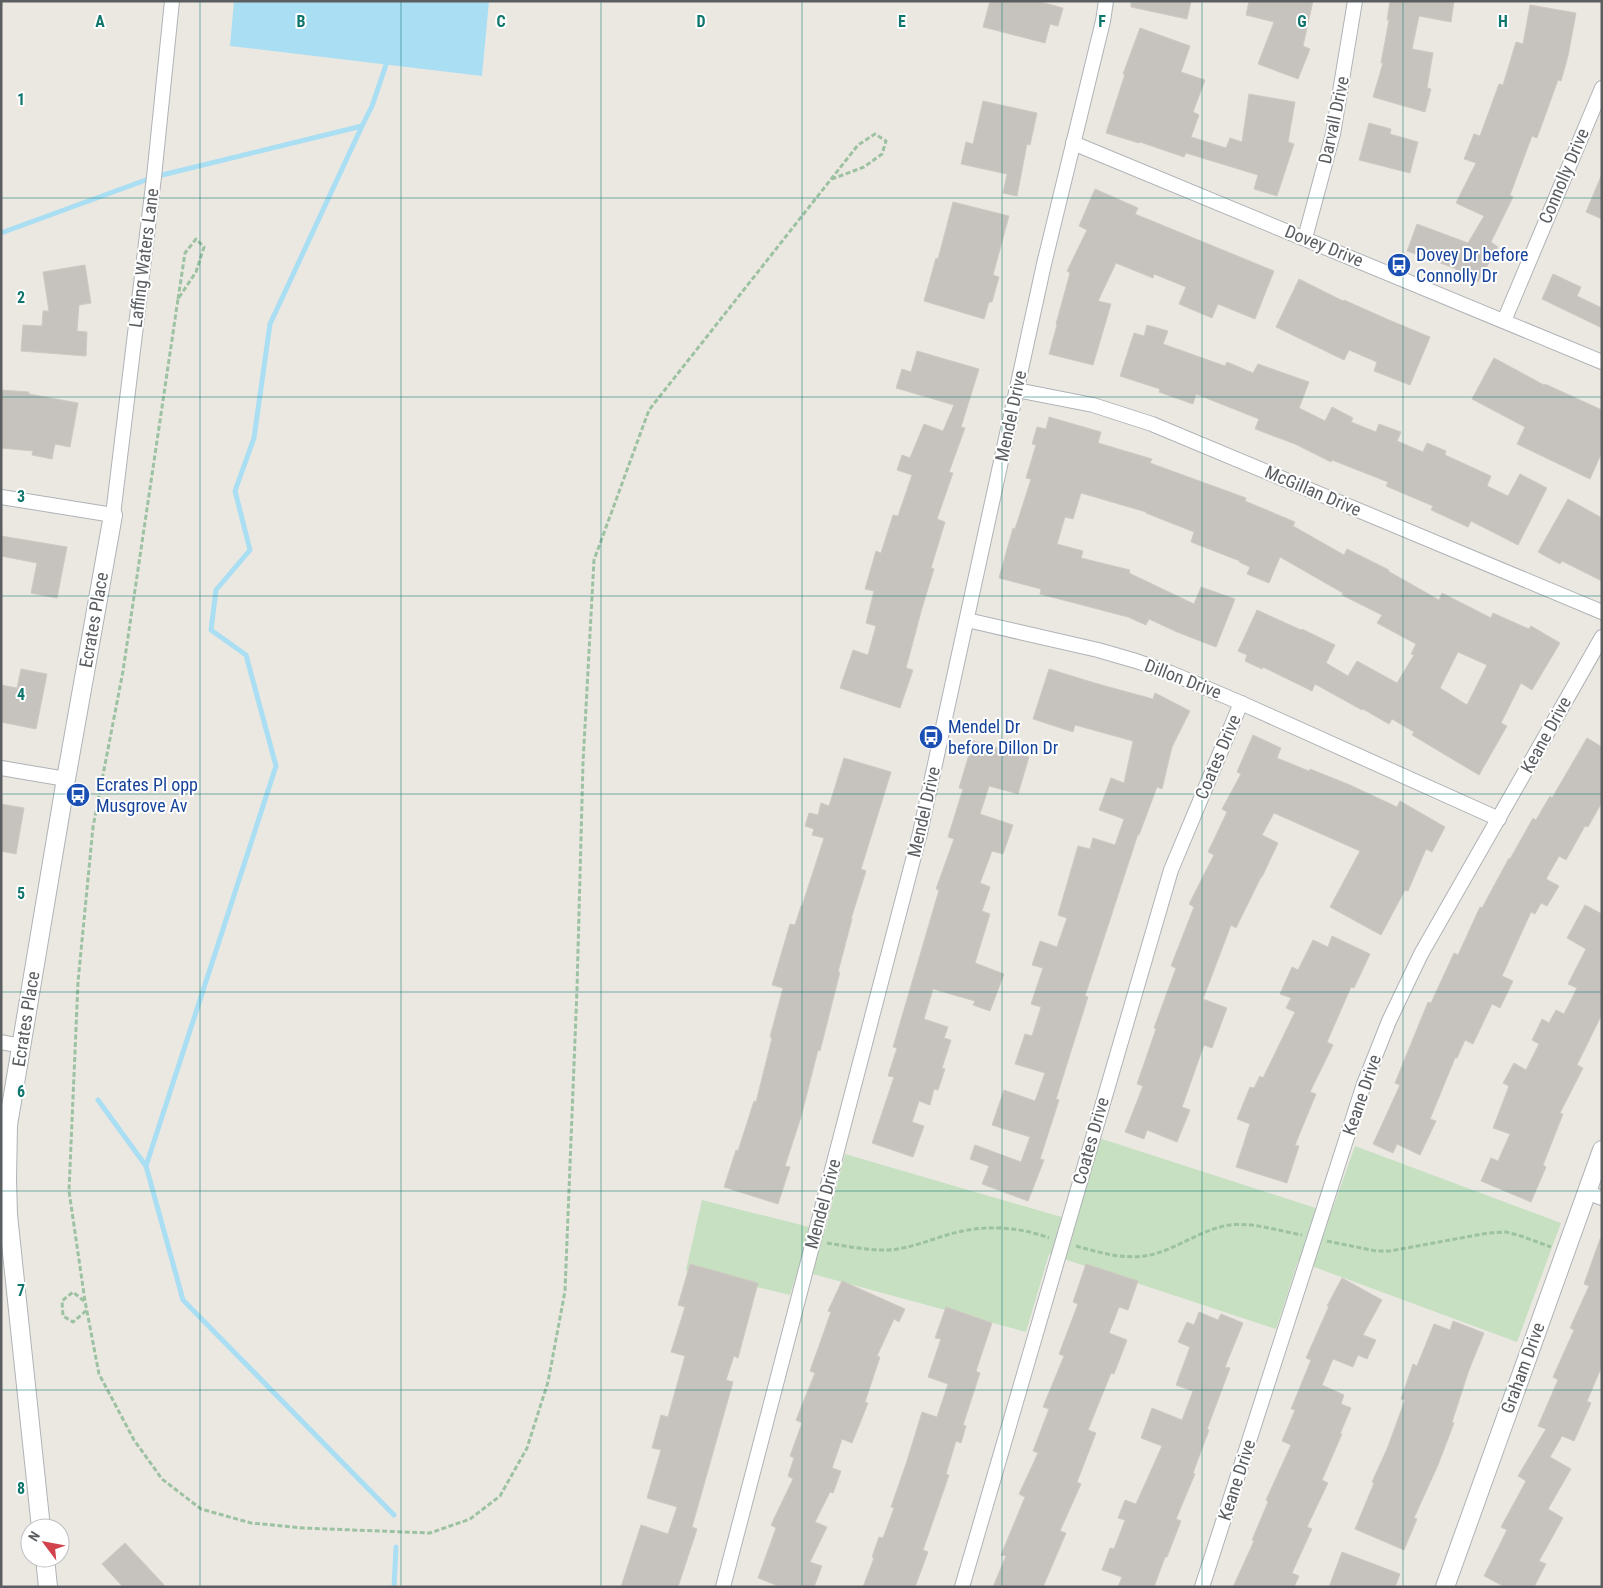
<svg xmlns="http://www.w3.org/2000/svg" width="1603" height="1588" font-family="'Roboto Condensed',sans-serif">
	<rect width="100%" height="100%" fill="#ebe8e2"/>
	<polygon fill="#c6e0c1" points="1099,1138 1331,1213 1355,1146 1561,1223 1517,1342 1298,1261 1276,1329 1049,1254 1026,1332 798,1270 790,1295 686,1270 702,1200 825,1231 845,1154 1075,1221"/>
	<polygon fill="#aadef3" points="234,1 489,1 482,76 230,46"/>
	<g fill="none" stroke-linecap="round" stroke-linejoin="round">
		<g stroke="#aadef3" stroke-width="5">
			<polyline points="388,59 372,106 362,126 270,324 254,438 235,491 250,550 216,590 211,630 246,655 276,766 146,1166 183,1300 394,1515"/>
			<polyline points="1,233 154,177 362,126"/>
			<polyline points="98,1100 146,1166"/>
			<polyline points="394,1587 396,1547"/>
		</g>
	</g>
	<g fill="#c6c3bf" stroke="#cfc9c1" fill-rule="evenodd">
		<polygon points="990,1 1037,1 1063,8 1058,26 1050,24 1045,43 983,27"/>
		<polygon points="1131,1 1191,1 1187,19 1131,7"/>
		<polygon points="1249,1 1313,1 1303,46 1310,49 1298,79 1258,64 1274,22 1246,15"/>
		<polygon points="1390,1 1454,1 1451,22 1419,16 1412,49 1433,53 1427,88 1431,89 1425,112 1373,97 1383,63 1381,63 1389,20 1387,20"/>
		<polygon points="1530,5 1576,13 1568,56 1561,81 1558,80 1537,138 1532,136 1510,195 1513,197 1491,242 1498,247 1478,282 1454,268 1407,251 1417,224 1468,243 1484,216 1456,203 1476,163 1464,159 1474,134 1480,136 1499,84 1503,85 1516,42 1523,44"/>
		<polygon points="1140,28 1190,46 1181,72 1205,80 1193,112 1199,115 1191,137 1226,148 1230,138 1242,142 1249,94 1295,102 1288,142 1294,144 1277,196 1254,189 1258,175 1186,153 1184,157 1140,142 1139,143 1106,133 1125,74 1123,74"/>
		<polygon points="983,101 1037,113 1030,145 1027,144 1017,196 1003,193 1007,174 961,164 966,142 973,144"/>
		<polygon points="1369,123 1391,129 1390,134 1418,142 1410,173 1359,160"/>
		<polygon points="1602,174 1602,219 1586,212"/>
		<polygon points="1095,189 1138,208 1135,214 1274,271 1255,319 1218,304 1212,318 1179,304 1186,287 1154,274 1153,278 1116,263 1098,301 1111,304 1093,365 1049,354 1057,325 1056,324 1070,273 1067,271 1087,230 1079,226"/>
		<polygon points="953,202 1009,216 993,275 999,277 992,302 989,302 984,319 924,301 936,258 938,259"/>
		<polygon points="85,265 91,303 79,305 77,331 87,332 86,356 21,351 23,325 42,326 43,311 49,311 43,272"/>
		<polygon points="1553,274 1581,287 1577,296 1602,308 1602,328 1542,299"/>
		<polygon points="1299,279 1343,301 1344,300 1389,320 1430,337 1410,385 1374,371 1377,362 1349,350 1344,360 1276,327"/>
		<polygon points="1147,325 1168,331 1163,344 1225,366 1227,362 1253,373 1258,364 1309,382 1299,408 1325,421 1332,407 1353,418 1351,422 1376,432 1379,424 1401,432 1397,441 1423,452 1427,443 1446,451 1445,455 1491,476 1487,486 1508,496 1520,474 1547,488 1518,545 1471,521 1468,527 1431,510 1433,506 1386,486 1388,482 1332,460 1331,462 1295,444 1255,429 1259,419 1196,394 1193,404 1159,392 1160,389 1120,376 1134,333 1144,336"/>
		<polygon points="917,351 979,369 961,427 965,428 949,472 953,473 937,519 945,522 931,568 934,569 922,608 906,668 913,670 900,708 840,688 853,650 868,655 876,626 866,623 874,591 865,589 876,551 881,553 893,515 898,516 912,475 897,470 902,455 910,458 924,424 943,431 954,405 896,388 902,369 911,372"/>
		<polygon points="1494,358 1544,385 1545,384 1602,410 1602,452 1590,479 1517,444 1525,427 1472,399"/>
		<polygon points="1,390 29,392 29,394 78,403 70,447 55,444 52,459 32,455 33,451 1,448"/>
		<path d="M1049 417 1101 432 1098 443 1152 459 1150 463 1246 498 1245 501 1295 522 1293 526 1344 555 1347 549 1389 570 1388 571 1439 600 1442 593 1491 618 1493 613 1529 629 1531 626 1560 643 1532 690 1521 683 1501 723 1507 726 1479 775 1412 735 1414 732 1392 719 1389 724 1363 709 1362 710 1315 684 1312 691 1263 667 1262 669 1245 661 1247 655 1238 651 1257 610 1301 630 1302 629 1335 645 1326 663 1348 676 1357 661 1397 683 1414 655 1411 654 1416 644 1377 623 1382 615 1342 595 1343 593 1280 557 1269 583 1247 574 1250 567 1239 562 1240 561 1191 542 1194 532 1146 513V512L1081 493 1073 519 1065 517 1057 544 1083 551 1081 558 1130 570 1129 573 1194 604 1201 587 1235 599 1216 647 1177 632 1149 619 1146 625 1128 617 1040 594 1041 589 999 578 1013 528 1015 529 1031 479 1026 478 1036 445 1032 444 1037 427 1046 429ZM1458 652 1487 665 1467 705 1440 688Z"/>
		<polygon points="1568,499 1602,518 1602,581 1562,561 1560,564 1538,552"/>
		<polygon points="1,536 67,547 57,598 31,593 37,563 1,556"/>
		<polygon points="21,669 47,674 36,729 1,722 1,685 17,688"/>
		<polygon points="1049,669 1098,684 1153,699 1155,693 1190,711 1172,747 1162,789 1157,787 1139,835 1138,834 1085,996 1088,997 1056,1099 1059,1100 1040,1159 1044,1160 1028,1201 982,1184 989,1166 970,1159 975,1145 1021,1162 1030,1137 992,1125 1004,1090 1035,1101 1045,1073 1015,1064 1025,1034 1032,1036 1041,1007 1031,1004 1043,968 1032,965 1040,941 1057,947 1067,918 1058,915 1078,846 1090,849 1093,838 1115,845 1124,819 1099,810 1111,778 1124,783 1133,741 1075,725 1073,732 1033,719"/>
		<polygon points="1253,735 1281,748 1277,758 1309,771 1310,769 1350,785 1397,807 1400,801 1445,827 1432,852 1426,849 1408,891 1405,890 1381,935 1330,907 1360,851 1274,813 1262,835 1278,843 1262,877 1261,877 1236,928 1231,925 1203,999 1227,1008 1212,1048 1204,1045 1182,1107 1190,1110 1177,1142 1147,1130 1144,1139 1125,1132 1143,1086 1137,1084 1156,1029 1154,1028 1176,968 1171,966 1194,907 1189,904 1214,855 1208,852 1227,812 1222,809 1241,774 1237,772"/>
		<polygon points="1587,738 1602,747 1602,802 1588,827 1585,826 1566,860 1559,856 1546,879 1559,886 1547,906 1541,903 1535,914 1531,912 1502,976 1513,981 1500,1008 1492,1004 1473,1044 1465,1040 1457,1058 1455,1058 1430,1119 1436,1121 1420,1155 1397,1144 1393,1153 1373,1144 1400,1085 1395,1083 1428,1002 1431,1003 1454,953 1458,955 1480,907 1482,908 1509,858 1510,859 1533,818 1536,820 1550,796 1552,798"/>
		<polygon points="973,741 1029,757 1018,794 989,786 980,814 1013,825 1003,854 992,851 980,883 990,887 982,911 990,914 975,963 1004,974 990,1011 973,1005 975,1001 933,989 924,1019 948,1027 944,1038 951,1040 942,1068 945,1069 938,1090 934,1089 930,1105 919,1101 912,1122 924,1126 913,1157 872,1143 894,1077 888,1076 897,1048 893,1047 939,890 936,889 954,839 948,837 963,789 959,788"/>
		<polygon points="844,758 891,772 861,869 866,871 851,919 852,919 838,972 840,972 820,1051 818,1050 801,1117 785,1166 790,1167 778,1204 724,1187 736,1150 738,1151 754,1101 756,1102 772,1038 770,1037 783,988 772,985 790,924 795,925 801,906 802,906 824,838 812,835 814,829 805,826 809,813 818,815 821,803 829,806"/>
		<polygon points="1,804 24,808 16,854 1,851"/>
		<polygon points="1585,905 1602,914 1602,1014 1577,1065 1583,1068 1560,1113 1563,1114 1543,1165 1546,1167 1531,1202 1481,1181 1491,1158 1498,1161 1510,1134 1493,1128 1509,1086 1503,1083 1514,1063 1526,1070 1539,1044 1532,1040 1542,1019 1549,1023 1556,1010 1564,1014 1577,988 1568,984 1586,949 1567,938"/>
		<polygon points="1332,936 1370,954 1354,988 1351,987 1327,1042 1333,1045 1310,1092 1316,1094 1295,1145 1299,1146 1287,1183 1236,1167 1250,1124 1237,1119 1250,1087 1254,1088 1260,1076 1263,1078 1295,1012 1286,1008 1291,998 1280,994 1292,967 1298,970 1313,940 1328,947"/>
		<polygon points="1600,1239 1602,1240 1602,1366 1587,1401 1591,1403 1574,1441 1562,1436 1550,1457 1571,1469 1548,1509 1563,1518 1539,1561 1546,1564 1534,1587 1505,1587 1484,1576 1507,1530 1501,1527 1526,1481 1518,1476 1546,1429 1538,1426 1558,1380 1553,1377 1574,1330 1570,1328 1589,1286 1584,1284"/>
		<polygon points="690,1264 758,1283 738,1358 734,1356 726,1380 733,1382 692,1527 697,1529 678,1587 621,1587 641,1525 668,1534 677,1507 647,1498 661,1450 652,1448 661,1415 668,1417 685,1356 671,1352 685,1307 678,1305"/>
		<polygon points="1086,1264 1138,1281 1128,1310 1119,1307 1109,1333 1127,1340 1114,1374 1111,1373 1088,1430 1096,1433 1077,1482 1081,1484 1060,1531 1066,1533 1043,1587 993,1587 1006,1556 1001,1555 1025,1497 1019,1494 1038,1453 1033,1451 1049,1409 1043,1407 1064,1356 1059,1354 1078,1304 1073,1302"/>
		<polygon points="1342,1278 1382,1300 1363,1335 1376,1340 1367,1359 1358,1355 1353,1367 1333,1359 1322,1385 1344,1395 1341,1404 1351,1408 1340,1434 1342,1434 1322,1480 1328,1483 1307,1527 1312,1529 1292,1573 1299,1576 1294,1587 1233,1587 1254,1541 1252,1540 1268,1502 1266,1500 1291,1445 1282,1441 1295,1410 1291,1409 1311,1360 1306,1358 1329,1306 1327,1306"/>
		<polygon points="842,1281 905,1309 899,1322 894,1319 877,1356 880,1357 865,1402 868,1403 852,1443 842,1439 832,1468 841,1471 833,1493 830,1492 815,1522 827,1527 810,1562 822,1566 814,1587 781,1587 758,1578 776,1528 771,1525 793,1479 788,1476 794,1458 790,1456 802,1423 796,1420 815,1373 810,1371 831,1312 828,1311"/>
		<polygon points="946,1307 992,1323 976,1371 980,1373 963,1425 966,1426 961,1443 956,1441 946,1474 949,1475 923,1550 928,1552 915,1587 863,1587 874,1558 872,1557 879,1537 883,1538 894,1508 891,1507 907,1461 922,1412 937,1417 948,1384 928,1377 941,1339 935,1338"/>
		<polygon points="1199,1312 1218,1320 1221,1314 1243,1323 1225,1367 1230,1368 1207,1429 1209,1430 1193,1473 1195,1474 1176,1519 1181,1521 1167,1557 1165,1557 1154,1587 1118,1587 1122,1577 1102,1570 1110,1548 1114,1549 1125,1520 1118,1518 1125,1500 1136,1504 1162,1446 1141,1438 1152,1408 1182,1420 1193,1391 1176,1385 1190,1347 1178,1342 1187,1322 1194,1325"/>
		<polygon points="1453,1321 1484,1333 1469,1370 1452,1422 1454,1423 1438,1465 1414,1518 1417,1519 1404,1550 1355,1529 1374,1483 1372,1482 1387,1449 1405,1400 1401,1399 1413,1364 1417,1366 1434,1324 1450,1330"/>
		<polygon points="125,1543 166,1587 123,1587 102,1564"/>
		<polygon points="1342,1552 1400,1574 1395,1587 1329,1587"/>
	</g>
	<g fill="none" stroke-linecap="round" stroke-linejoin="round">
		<g stroke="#afb3b6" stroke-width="16">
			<g id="minor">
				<polyline points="1073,143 1602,362"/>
				<polyline points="1305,238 1333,134 1355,1"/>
				<polyline points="1504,321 1602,88"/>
				<polyline points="1017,390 1093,405 1152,424 1602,612"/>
				<polyline points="1,497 113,515 154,177 172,1"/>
				<polyline points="967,620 1098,650 1136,661 1171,673 1241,703 1499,819"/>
				<polyline points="1,768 66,779"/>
				<polyline points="1,1042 21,1046"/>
				<polyline points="1586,1192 1602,1198"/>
				<polyline points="723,1587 920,833 1044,264 1103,21 1106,1"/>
				<polyline points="962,1587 1171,870 1241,703"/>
				<polyline points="1202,1587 1364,1084 1389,1021 1421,954 1602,637"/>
			</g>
		</g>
		<g stroke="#afb3b6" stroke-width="20">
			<g id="tertiary">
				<polyline points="41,1528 8,1215 7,1179 8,1125 66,779 113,515"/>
				<polyline points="45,1558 48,1587"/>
				<polyline points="1445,1587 1602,1150"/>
			</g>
		</g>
		<g stroke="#9dc2a2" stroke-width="3" stroke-dasharray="5 2.5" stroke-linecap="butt">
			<polyline points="178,299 185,253 196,239 204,247 196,272 178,299 123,671 93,827 78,982 69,1191 85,1301 99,1374 134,1440 162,1479 201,1509 251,1523 303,1528 430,1533 470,1519 500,1496 527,1448 548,1382 565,1291 577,989 583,763 594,560 649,410 858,145 875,134 886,141 882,154 864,167 832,179"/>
			<polyline points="1327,1241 1376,1251 1390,1251 1488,1233 1506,1232 1521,1236 1551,1247"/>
			<path d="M827 1243C845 1246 865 1250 884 1250 909 1250 933 1238 958 1232 987 1225 1021 1227 1049 1238"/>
			<path d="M1076 1246C1098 1252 1120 1259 1144 1256 1174 1252 1200 1229 1230 1225 1253 1222 1279 1231 1302 1235"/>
			<polyline points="84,1301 73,1292 62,1301 63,1316 73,1322 87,1310"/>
		</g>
		<use href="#minor" stroke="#fff" stroke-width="14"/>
		<use href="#tertiary" stroke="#fff" stroke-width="18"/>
	</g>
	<path fill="none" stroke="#0f766e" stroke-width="1" stroke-opacity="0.55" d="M200 1V1587M401 1V1587M601 1V1587M802 1V1587M1002 1V1587M1202 1V1587M1403 1V1587M1 198H1602M1 397H1602M1 596H1602M1 794H1602M1 992H1602M1 1191H1602M1 1390H1602"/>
	<defs>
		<g id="bus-disc" transform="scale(1.25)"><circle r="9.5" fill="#1a4fb4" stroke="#fff"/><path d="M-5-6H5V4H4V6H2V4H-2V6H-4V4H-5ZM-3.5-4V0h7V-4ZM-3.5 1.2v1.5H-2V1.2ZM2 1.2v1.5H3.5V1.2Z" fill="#fff"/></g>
	</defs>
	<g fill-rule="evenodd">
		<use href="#bus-disc" x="1399" y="265"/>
		<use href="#bus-disc" x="931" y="737"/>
		<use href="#bus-disc" x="78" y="795"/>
	</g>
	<g text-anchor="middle" stroke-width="4" stroke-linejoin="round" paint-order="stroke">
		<g font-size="18" fill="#5a5e61" stroke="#fff">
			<text transform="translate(1334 120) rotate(-78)" y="6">Darvall Drive</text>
			<text transform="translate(1564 176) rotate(-67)" y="6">Connolly Drive</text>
			<text transform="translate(1324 246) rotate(22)" y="6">Dovey Drive</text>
			<text transform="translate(144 258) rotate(-83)" y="6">Laffing Waters Lane</text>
			<text transform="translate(1011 416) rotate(-78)" y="6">Mendel Drive</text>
			<text transform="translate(1313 491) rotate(23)" y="6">McGillan Drive</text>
			<text transform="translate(94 620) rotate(-80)" y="6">Ecrates Place</text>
			<text transform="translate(1183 679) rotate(21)" y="6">Dillon Drive</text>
			<text transform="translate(1546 735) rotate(-61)" y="6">Keane Drive</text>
			<text transform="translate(1218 757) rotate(-67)" y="6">Coates Drive</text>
			<text transform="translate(924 812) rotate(-77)" y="6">Mendel Drive</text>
			<text transform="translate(26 1019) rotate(-81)" y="6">Ecrates Place</text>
			<text transform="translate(1362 1095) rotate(-71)" y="6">Keane Drive</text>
			<text transform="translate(1091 1141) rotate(-74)" y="6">Coates Drive</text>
			<text transform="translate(823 1204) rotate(-75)" y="6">Mendel Drive</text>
			<text transform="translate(1523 1368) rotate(-70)" y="6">Graham Drive</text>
			<text transform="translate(1237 1480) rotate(-72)" y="6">Keane Drive</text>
		</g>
		<g font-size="18" fill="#164399" stroke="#fff" text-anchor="start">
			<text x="1416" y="261">Dovey Dr before<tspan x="1416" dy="21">Connolly Dr</tspan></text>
			<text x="948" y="733">Mendel Dr<tspan x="948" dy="21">before Dillon Dr</tspan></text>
			<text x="96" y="791">Ecrates Pl opp<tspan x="96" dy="21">Musgrove Av</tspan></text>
		</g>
	</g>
	<g font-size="16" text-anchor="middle" font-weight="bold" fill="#0f766e" stroke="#fff" stroke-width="4" stroke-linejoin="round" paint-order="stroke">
		<text x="100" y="27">A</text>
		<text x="301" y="27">B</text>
		<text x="501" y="27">C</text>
		<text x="701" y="27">D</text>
		<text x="902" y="27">E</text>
		<text x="1102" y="27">F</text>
		<text x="1302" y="27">G</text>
		<text x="1503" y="27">H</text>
		<text x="21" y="105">1</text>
		<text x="21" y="303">2</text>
		<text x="21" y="502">3</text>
		<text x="21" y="700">4</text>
		<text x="21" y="899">5</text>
		<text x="21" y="1097">6</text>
		<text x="21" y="1296">7</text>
		<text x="21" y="1494">8</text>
	</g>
	<rect width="1603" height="1588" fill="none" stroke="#5a5e61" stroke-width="5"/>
	<g transform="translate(45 1543) rotate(302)"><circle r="24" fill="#ffffff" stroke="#bdbfc0"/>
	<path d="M0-4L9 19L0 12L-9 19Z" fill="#d2424c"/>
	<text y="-8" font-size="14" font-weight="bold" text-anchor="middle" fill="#5a5e61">N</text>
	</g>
</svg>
